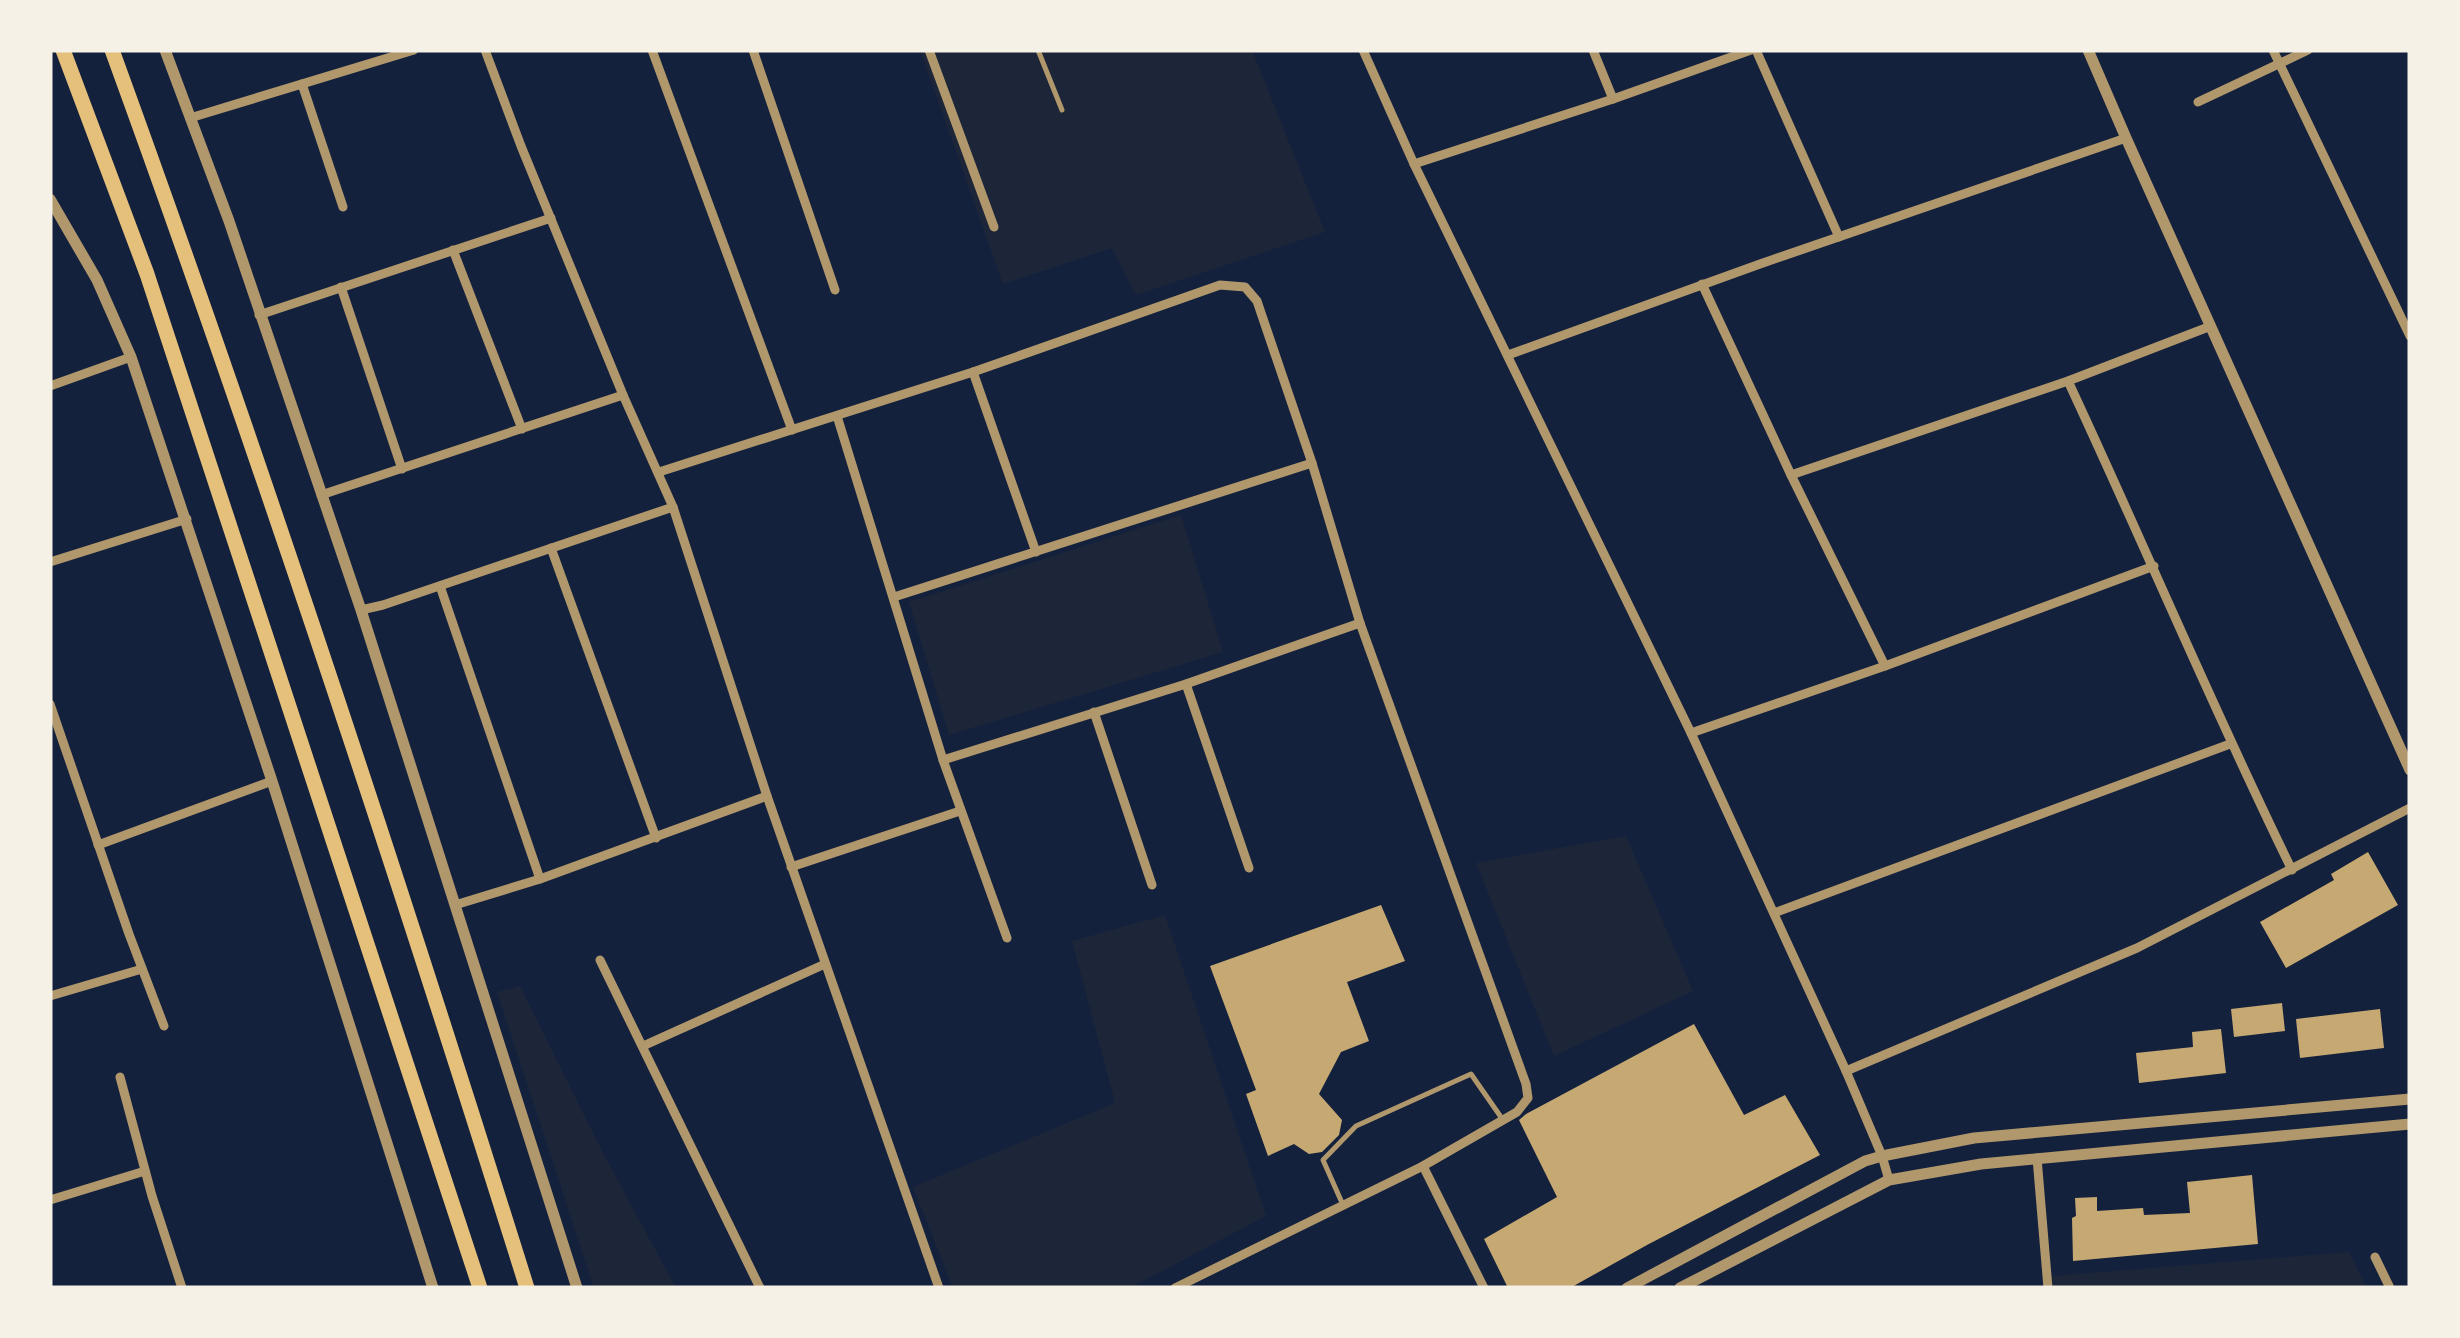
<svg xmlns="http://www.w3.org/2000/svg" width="2460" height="1338" font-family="'PT Sans Narrow',sans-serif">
	<rect width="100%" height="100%" fill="#14213d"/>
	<g fill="#1d2539">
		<polygon points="920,50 1252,50 1325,232 1136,295 1112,248 1003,284"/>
		<polygon points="1181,515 1223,652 949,735 909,602"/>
		<polygon points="1626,836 1693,991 1554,1056 1476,863"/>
		<polygon points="1165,915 1266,1216 1130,1288 953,1288 913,1187 1115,1103 1072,941"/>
		<polygon points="520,986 603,1153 676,1288 594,1288 497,992"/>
		<polygon points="2349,1252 2367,1288 2053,1288 2052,1276"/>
	</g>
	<g fill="#c6a872">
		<polygon points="2368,852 2398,905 2286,968 2260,922 2334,880 2331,874"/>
		<polygon points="1381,905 1405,961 1347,982 1369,1041 1341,1052 1319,1094 1342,1120 1339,1135 1322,1152 1309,1154 1294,1144 1268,1156 1246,1094 1256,1090 1210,966"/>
		<polygon points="2282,1003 2285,1031 2234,1037 2231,1009"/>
		<polygon points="2380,1009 2384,1048 2300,1058 2296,1019"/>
		<polygon points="1694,1024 1744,1115 1785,1095 1820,1155 1647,1245 1570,1288 1508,1288 1484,1239 1557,1197 1519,1120 1526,1114"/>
		<polygon points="2221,1029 2226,1073 2139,1083 2136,1053 2193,1047 2192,1032"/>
		<polygon points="2252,1175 2258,1244 2073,1261 2072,1218 2076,1216 2075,1198 2097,1197 2097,1211 2143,1208 2144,1215 2190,1213 2187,1182"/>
	</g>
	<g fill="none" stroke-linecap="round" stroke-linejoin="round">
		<g stroke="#b1986c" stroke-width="5">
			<polyline points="1038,50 1062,110"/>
			<polyline points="1343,1205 1323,1160 1356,1126 1471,1074 1503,1120"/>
		</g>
		<g stroke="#b1986c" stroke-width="9">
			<polyline points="485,50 521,146 623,395 673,507 767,796 939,1288"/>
			<polyline points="652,50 792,430"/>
			<polyline points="753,50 835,290"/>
			<polyline points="929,50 994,227"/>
			<polyline points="1363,50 1414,164 1691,733 1846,1071"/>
			<polyline points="1593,50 1613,99"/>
			<polyline points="1756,50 1839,237"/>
			<polyline points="2273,50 2410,336"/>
			<polyline points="302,84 343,207"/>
			<polyline points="2198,102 2308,50"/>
			<polyline points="190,118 414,50"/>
			<polyline points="1414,164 1613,99 1751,50"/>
			<polyline points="453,250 522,429"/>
			<polyline points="1702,284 1791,475 1885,666"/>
			<polyline points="341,287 402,469"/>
			<polyline points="259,315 551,218"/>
			<polyline points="1508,355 1760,264 2126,138"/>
			<polyline points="973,372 1036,552"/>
			<path d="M2068 381C2144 544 2213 709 2292 870"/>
			<polyline points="50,386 131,357"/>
			<polyline points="837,416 943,760 1007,938"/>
			<polyline points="659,472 973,372 1220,285 1245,287 1257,301 1312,463 1360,623 1526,1084 1528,1098 1517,1112 1423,1166 1175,1288"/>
			<polyline points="1791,475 2068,381 2211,326"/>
			<polyline points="321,495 623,395"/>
			<polyline points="551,548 656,838"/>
			<polyline points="50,562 187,519"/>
			<polyline points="440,586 540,879"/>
			<polyline points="894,597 1312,463"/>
			<polyline points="361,610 383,605 673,507"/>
			<polyline points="1186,684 1249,868"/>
			<polyline points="50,704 129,934 164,1026"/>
			<polyline points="1094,712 1152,885"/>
			<polyline points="1691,733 1885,666 2154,566"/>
			<polyline points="943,760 1186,684 1360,623"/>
			<polyline points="98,845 272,781"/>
			<polyline points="791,867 960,811"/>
			<polyline points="455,905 540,879 767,796"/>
			<polyline points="1774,913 2230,744"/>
			<polyline points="600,960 760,1288"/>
			<polyline points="50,996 142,969"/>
			<polyline points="643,1046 825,964"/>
			<polyline points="120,1077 152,1196 182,1288"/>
			<polyline points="2037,1158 2048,1288"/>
			<polyline points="1423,1166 1484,1288"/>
			<polyline points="1889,1180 1882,1156 1846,1071 2137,948 2410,808"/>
			<polyline points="50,1200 145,1171"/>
			<polyline points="2375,1257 2390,1288"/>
		</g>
		<g stroke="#b1986c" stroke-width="11">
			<polyline points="165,50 229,221 361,610 577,1288"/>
			<polyline points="2088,50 2126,138 2410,770"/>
			<polyline points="50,199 97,280 131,357 272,781 433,1288"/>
			<polyline points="1627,1288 1865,1161 1882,1156 1974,1138 2410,1099"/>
			<polyline points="1680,1288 1889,1180 1981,1164 2410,1124"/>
		</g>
		<g stroke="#e5c07b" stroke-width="15">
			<polyline points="63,50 147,274 480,1288"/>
			<path d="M112 50C261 459 397 873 527 1288"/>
		</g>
	</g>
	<rect width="2460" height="1338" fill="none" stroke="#f6f1e7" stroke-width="105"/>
</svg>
